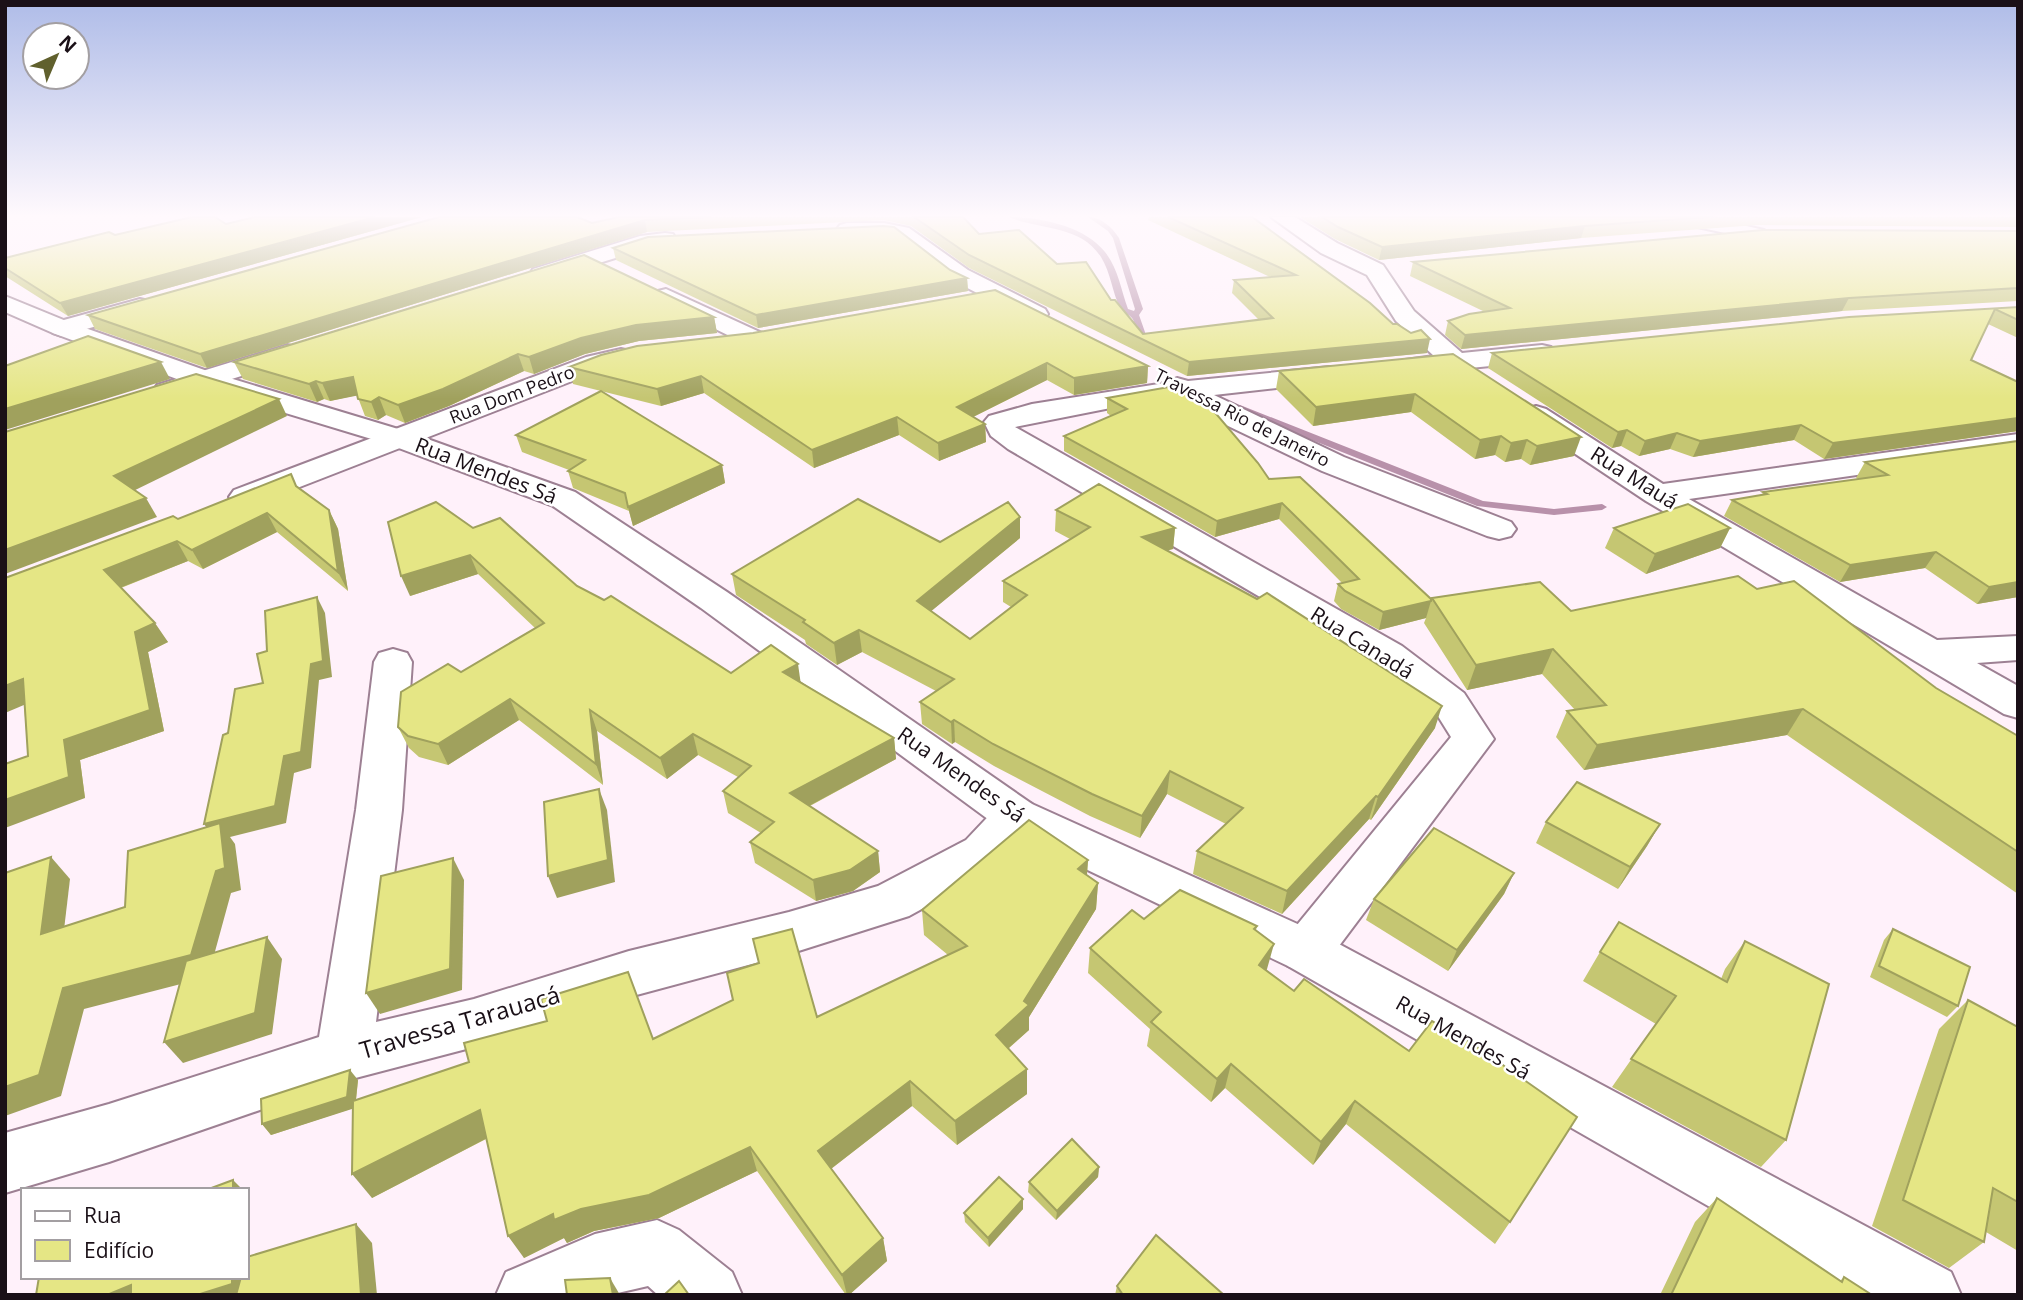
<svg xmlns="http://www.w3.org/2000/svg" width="2023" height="1300" font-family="'Open Sans',sans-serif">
	<rect width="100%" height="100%" fill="#fff1fa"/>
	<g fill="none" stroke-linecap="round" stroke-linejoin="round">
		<g fill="#b891aa" fill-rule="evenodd">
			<path d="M1009 217C1040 217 1085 226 1105 252 1118 268 1121 290 1128 309L1134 311 1135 309 1113 238 1108 231 1088 217C1101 217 1112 227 1119 238L1143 309 1139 315 1146 335 1154 341V345C1137 345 1139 329 1132 318 1129 314 1123 313 1120 308 1112 292 1111 273 1101 257 1080 224 1038 230 1009 217Z"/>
			<polygon points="1240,405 1483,501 1554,509 1602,504 1607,507 1602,510 1554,515 1477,506 1237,410 1235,408"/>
		</g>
		<g stroke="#9d8093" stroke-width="4">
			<g id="minor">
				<polygon points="1271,217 1295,217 1337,243 1383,265 1414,311 1462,353 1542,345 1551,347 1555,353 1551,359 1542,361 1470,368 1459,373 1449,370 1414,374 1405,372 1401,366 1405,360 1434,356 1396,321 1367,275 1321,253"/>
				<polygon points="1667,217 1707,217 1764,230 1768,234 1764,238 1757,240 1670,221"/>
				<polygon points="847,223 884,223 909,228 968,270 1045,309 1048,314 1045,319 1036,321 1027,319 952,280 896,237 840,233 837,229 840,225"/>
				<polygon points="665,233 673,234 676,239 673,244 651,247 541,281 533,279 530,274 533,269 640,236"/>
				<polygon points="666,289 764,334 768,339 764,344 755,347 746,344 658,301 654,296 658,291"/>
				<polygon points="140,299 149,301 152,306 149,311 62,336 53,333 49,328 53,323"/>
				<polygon points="287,345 296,347 300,353 296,359 167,399 157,397 153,391 157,385"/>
				<polygon points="621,349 630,351 634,357 630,363 603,369 256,504 245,507 234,504 229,497 234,490 586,357"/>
				<polygon points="1329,367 1339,369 1343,375 1339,381 1214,395 1344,457 1511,522 1516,529 1511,536 1499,539 1487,536 1322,471 1226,425 1179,398 1141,402 1015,427 1402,646 1464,693 1494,739 1324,966 1306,973 1288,966 1280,951 1288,936 1451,737 1436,713 1374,664 1008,449 991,436 984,422 989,416 1032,404 1165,383 1177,378 1188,381"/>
				<polygon points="1536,406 1546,409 1663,484 2018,434 2018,452 1689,499 1937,640 2018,636 2018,660 1977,663 2018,686 2018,718 2004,714 1646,501 1526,421 1522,415 1526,409"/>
				<polygon points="393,649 407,653 412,662 402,810 376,1022 474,999 629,951 789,912 878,886 966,840 1000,804 1016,799 1032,804 1039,816 1032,828 1000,866 909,916 789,954 629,997 474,1047 344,1081 109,1162 5,1193 5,1133 109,1104 319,1037 356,810 374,662 379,653"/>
				<polygon points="657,1220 679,1230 732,1272 742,1295 658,1295 648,1286 609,1295 496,1295 506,1272 595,1234"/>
			</g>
		</g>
		<g stroke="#9d8093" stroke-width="4">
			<polygon id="tertiary" points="5,296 71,323 213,373 408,432 575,492 727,592 1032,804 1324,936 1951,1272 1961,1295 1864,1295 1288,966 1000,828 701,608 553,506 388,444 193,385 53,333 5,312"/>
		</g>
		<use href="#minor" fill="#fff" fill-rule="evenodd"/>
		<use href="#tertiary" fill="#fff" fill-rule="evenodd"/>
	</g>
	<g fill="#c5c672">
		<polygon points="255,217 422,217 68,316 5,276 5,258 115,235 226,224"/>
		<polygon points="619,217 963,217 979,234 1057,264 1111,300 1143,334 1259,320 1232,293 1234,280 1270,277 1148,220 1149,217 1252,217 1427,353 1187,376 969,268 911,226 884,220 647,232 207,368 95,329 88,315 592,223"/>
		<polygon points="1300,217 2018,217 2018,227 1757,225 1581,238 1379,260 1335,239"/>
		<polygon points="2018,231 2018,301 1842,311 1461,349 1445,335 1448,321 1485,312 1410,276 1413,262"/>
		<polygon points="613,248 950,270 967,278 968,291 758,328 616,260"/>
		<polygon points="2018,307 2018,338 1988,324 1971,360 2018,382 2018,431 1824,459 1794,440 1693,457 1670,449 1639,456 1621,446 1612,448 1488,368 1492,353"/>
		<polygon points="714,317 717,333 639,341 585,354 534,374 524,371 449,406 405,423 386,415 378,420 365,416 357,395 330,401 324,399 317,402 243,379 234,362"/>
		<polygon points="637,346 1148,366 1147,383 1074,395 1047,380 973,417 985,424 986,442 939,461 899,435 814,468 704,393 661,406 573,384 569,367"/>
		<polygon points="1453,354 1574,456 1530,465 1521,459 1505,462 1495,455 1475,459 1411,412 1313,426 1276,389 1279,371"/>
		<polygon points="1107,398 1269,479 1431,599 1432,598 1571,611 1757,589 1936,688 2018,736 2018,894 1787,735 1584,770 1556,737 1567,711 1575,710 1542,674 1467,690 1424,623 1426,618 1379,630 1341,609 1334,601 1338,584 1342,583 1279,519 1215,537 1064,451 1064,436 1111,416 1107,413"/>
		<polygon points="516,435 722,465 725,483 633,526 629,511 573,488 568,471 569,470 522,452"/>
		<polygon points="2018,441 2018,597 1977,604 1925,568 1840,582 1724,516 1732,500 1762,495 1763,492 1859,479 1856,478 1865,462"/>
		<polygon points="297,486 329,510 338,529 348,591 277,532 203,569 188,561 121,588 168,642 148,652 164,731 80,760 85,798 28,756 24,705 178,519"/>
		<polygon points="1056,510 1175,528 1173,549 1167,550 1435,728 1371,820 1369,819 1282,914 1193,874 1197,851 1226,824 1167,794 1140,838 1090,816 994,766 955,742 952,744 922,724 920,702 936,691 862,652 837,665 806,644 805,640 736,595 732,574 940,542 1020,538 931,611 970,639 1011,607 1003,602 1003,581 1070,539 1055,531"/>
		<polygon points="473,528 731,673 801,682 894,738 896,759 810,806 878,851 880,872 853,891 816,901 755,863 750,842 761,833 728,813 723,791 738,777 698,755 667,779 597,731 603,785 519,720 448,765 419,757 409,748 398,727 461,672 535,628 478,574 410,596"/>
		<polygon points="1614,528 1730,528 1720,548 1646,574 1605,548"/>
		<polygon points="1546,822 1660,824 1647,846 1618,889 1536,843"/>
		<polygon points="1088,860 1087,875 1098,883 1096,909 1029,1017 1029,1030 1008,1049 1027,1094 957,1145 912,1106 831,1169 883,1238 887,1261 849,1295 846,1295 757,1171 659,1218 594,1231 567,1243 564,1238 524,1258 486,1139 372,1198 353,1108 271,1135 262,1124 358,1080 356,1100 653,1039 817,1017 948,955 924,935 922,910"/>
		<polygon points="1514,873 1504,894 1448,971 1366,920 1374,899"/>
		<polygon points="1144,919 1257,926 1256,930 1267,969 1266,970 1510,1222 1495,1244 1346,1124 1313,1165 1225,1088 1211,1102 1147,1046 1150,1029 1088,973 1090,948"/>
		<polygon points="1893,929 1958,1006 1947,1017 1870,977 1884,940"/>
		<polygon points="1745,941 1786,1140 1761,1167 1612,1087 1656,1024 1583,981 1600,952 1721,979 1725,969"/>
		<polygon points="1968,1000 2018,1027 2018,1251 1986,1232 1984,1242 1949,1268 1872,1226 1939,1029"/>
		<polygon points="1099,1167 1098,1177 1056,1220 1028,1192 1029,1182"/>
		<polygon points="1717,1198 1840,1281 1844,1277 1872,1295 1660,1295 1695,1222"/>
		<polygon points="1023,1199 1023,1209 989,1247 965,1222 964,1213"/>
		<polygon points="1117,1286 1224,1295 1115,1295"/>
	</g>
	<g fill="#a0a15d">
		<polygon points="375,217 422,217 68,316 60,303"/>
		<polygon points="645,220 647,232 207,368 200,354"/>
		<polygon points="1585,226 1581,238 1379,260 1382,247"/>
		<polygon points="967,278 968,291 758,328 756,315"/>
		<polygon points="1849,298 1842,311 1461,349 1465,335"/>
		<polygon points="714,317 717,333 639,341 585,354 534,374 529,357 581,338 636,325"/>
		<polygon points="1430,339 1427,353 1187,376 1189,362"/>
		<polygon points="518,354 524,371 449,406 405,423 398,405"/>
		<polygon points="161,362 170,379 5,430 5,409"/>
		<polygon points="1047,363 1047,380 957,425 957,407"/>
		<polygon points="1148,366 1147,383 1074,395 1074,378"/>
		<polygon points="701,376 704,393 661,406 657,389"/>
		<polygon points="353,377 360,395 330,401 322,383"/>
		<polygon points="316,381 324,399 317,402 309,384"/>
		<polygon points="1415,394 1411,412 1313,426 1316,407"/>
		<polygon points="379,397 386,415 378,420 371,402"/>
		<polygon points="279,399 287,416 125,495 114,476"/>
		<polygon points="897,417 899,435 814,468 812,450"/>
		<polygon points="2018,418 2018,431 1824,459 1833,443"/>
		<polygon points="985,424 986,442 939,461 938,443"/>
		<polygon points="1801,425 1794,440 1693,457 1700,441"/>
		<polygon points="1627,430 1621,446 1612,448 1618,432"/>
		<polygon points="1677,433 1670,449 1639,456 1645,441"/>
		<polygon points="1501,436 1495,455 1475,459 1480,440"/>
		<polygon points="1581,437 1574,456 1530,465 1537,446"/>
		<polygon points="1527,440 1521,459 1505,462 1511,443"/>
		<polygon points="722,465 725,483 633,526 628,507"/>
		<polygon points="146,498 157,517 5,574 5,550"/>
		<polygon points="1282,503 1279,519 1215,537 1217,521"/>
		<polygon points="329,510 338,529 348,591 338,572"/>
		<polygon points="267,513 277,532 203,569 192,550"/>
		<polygon points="1020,517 1020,538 918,622 917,601"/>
		<polygon points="1175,528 1173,549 1141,558 1142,537"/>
		<polygon points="1730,528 1720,548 1646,574 1655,554"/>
		<polygon points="177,541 188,561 117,589 104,570"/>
		<polygon points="1936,552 1925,568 1840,582 1850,565"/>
		<polygon points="470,555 478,574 410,596 401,576"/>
		<polygon points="2018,582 2018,597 1977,604 1989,587"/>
		<polygon points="317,597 325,613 332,677 319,680 311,768 294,773 286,823 230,837 235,844 241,890 231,893 208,977 84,1009 61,1096 5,1116 5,1087 63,988 216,840 204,824 284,756"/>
		<polygon points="1431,601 1426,618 1379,630 1383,612"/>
		<polygon points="155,623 168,642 148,652 164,731 80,760 85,798 5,828 5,800 64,740 135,632"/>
		<polygon points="859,630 862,652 837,665 834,643"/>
		<polygon points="1553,649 1542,674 1467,690 1476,665"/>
		<polygon points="798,664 801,685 783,672"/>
		<polygon points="23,679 38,699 5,713 5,686"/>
		<polygon points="510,699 519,720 448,765 438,744"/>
		<polygon points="1442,706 1435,728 1371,820 1378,797"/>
		<polygon points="1803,709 1787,735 1584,770 1597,745"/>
		<polygon points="590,710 597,731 603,785 596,764"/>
		<polygon points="954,720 955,742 952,744 951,722"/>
		<polygon points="693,734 698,755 667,779 660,758"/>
		<polygon points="894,738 896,759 794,814 790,793"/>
		<polygon points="1170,771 1167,794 1140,838 1142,816"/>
		<polygon points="599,789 607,810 615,882 557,898 548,876"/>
		<polygon points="1376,796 1369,819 1282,914 1287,891"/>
		<polygon points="1660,824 1647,846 1618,889 1630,867"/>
		<polygon points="878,851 880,872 853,891 816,901 813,880"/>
		<polygon points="51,857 70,879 61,955 41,934"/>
		<polygon points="453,858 464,880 462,990 380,1014 366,993"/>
		<polygon points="1088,860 1086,886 1078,869"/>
		<polygon points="1514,873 1504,894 1448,971 1457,950"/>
		<polygon points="1098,883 1096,909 1029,1017 1029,1030 996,1059 996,1035 1024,1001"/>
		<polygon points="267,937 282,959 272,1034 183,1063 164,1042"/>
		<polygon points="1274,944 1267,969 1253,989 1259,965"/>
		<polygon points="1231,1064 1225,1088 1211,1102 1217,1079"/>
		<polygon points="1027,1069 1027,1094 957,1145 955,1121"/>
		<polygon points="350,1070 358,1080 355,1108 271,1135 262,1124"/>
		<polygon points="910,1081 912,1106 823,1175 818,1151"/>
		<polygon points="1355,1101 1346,1124 1313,1165 1321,1142"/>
		<polygon points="480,1110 495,1134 372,1198 352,1174"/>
		<polygon points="750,1147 757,1171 659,1218 594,1231 567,1243 564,1238 524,1258 508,1236 553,1214"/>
		<polygon points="1099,1167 1098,1177 1056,1220 1057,1211"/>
		<polygon points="233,1180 243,1190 233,1190"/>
		<polygon points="247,1194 249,1196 250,1295 197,1295 232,1277 247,1277"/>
		<polygon points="1023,1199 1023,1209 989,1247 988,1238"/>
		<polygon points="356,1224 372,1243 377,1295 361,1295"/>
		<polygon points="883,1238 887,1261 849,1295 847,1295 842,1275"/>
		<polygon points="610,1278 620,1295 613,1295"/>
		<polygon points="131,1285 143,1295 107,1295"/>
	</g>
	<g fill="#e5e685" stroke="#a0a15d" stroke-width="2">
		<polygon points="192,217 215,217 226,224 255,217 375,217 60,303 5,268 5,258 109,232 115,235"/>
		<polygon points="439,217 577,217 592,223 619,217 711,217 645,220 200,354 88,315"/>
		<polygon points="914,217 963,217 979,234 1019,230 1057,264 1086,262 1111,300 1115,300 1143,334 1273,318 1234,280 1296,275 1168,217 1252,217 1370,303 1393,324 1397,324 1411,333 1421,330 1430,339 1189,362 969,255"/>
		<polygon points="1322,217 1708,217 1585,226 1382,247 1338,227"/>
		<polygon points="883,226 894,227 950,270 967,278 756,315 613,248 648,237"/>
		<polygon points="1763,230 2018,231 2018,288 1849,298 1465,335 1448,321 1469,314 1510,308 1413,262"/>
		<polygon points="584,255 714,317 636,325 581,338 529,357 518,354 443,389 398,405 379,397 371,402 358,399 353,377 322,383 316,381 309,384 234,362"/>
		<polygon points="995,290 1148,366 1074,378 1047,363 957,407 985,424 938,443 897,417 812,450 701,376 657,389 569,367 601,355 637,346 753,333"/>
		<polygon points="2018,307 2018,320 1995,309 1971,360 2018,382 2018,418 1833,443 1801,425 1700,441 1677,433 1645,441 1627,430 1618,432 1492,353 1849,317"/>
		<polygon points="88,336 161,362 5,409 5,366"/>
		<polygon points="1453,354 1581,437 1537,446 1527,440 1511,443 1501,436 1480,440 1415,394 1316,407 1279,371"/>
		<polygon points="196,374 279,399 114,476 146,498 5,550 5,432"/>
		<polygon points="1180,385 1201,396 1258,463 1269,479 1300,477 1431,599 1431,601 1383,612 1345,591 1338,584 1359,579 1282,503 1217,521 1064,436 1127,409 1107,398"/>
		<polygon points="601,391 722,465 628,507 625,493 568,471 585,460 516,435"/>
		<polygon points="2018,441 2018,582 1989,587 1936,552 1850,565 1732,500 1767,494 1763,492 1888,475 1865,462"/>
		<polygon points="291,474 296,486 329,510 338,572 267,513 192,550 177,541 104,570 155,623 135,632 150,710 64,740 69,777 5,800 5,764 28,756 23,679 5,686 5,578 173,516 178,519"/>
		<polygon points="1099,484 1175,528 1142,537 1257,599 1267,593 1442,706 1378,797 1376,796 1287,891 1197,851 1243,808 1170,771 1142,816 1092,794 993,744 954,720 951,722 920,702 954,679 859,630 834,643 803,622 805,620 732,574 858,499 940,542 1008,502 1020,517 917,601 970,639 1027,595 1003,581 1090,527 1056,510"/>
		<polygon points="436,502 473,528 500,518 577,586 604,600 611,596 731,673 771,645 798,664 783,672 894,738 790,793 878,851 850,870 813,880 750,842 774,822 723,791 751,766 693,734 660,758 590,710 596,764 510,699 438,744 408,736 398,727 401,692 448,664 461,672 544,623 470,555 401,576 388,522"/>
		<polygon points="1688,504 1730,528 1655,554 1614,528"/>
		<polygon points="1738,576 1757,589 1794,581 1936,688 2018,736 2018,852 1803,709 1597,745 1567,711 1606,705 1553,649 1476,665 1432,598 1540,582 1571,611"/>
		<polygon points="317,597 323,661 311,664 301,752 284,756 275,806 204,824 223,735 228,733 235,689 263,683 257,654 267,651 265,611"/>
		<polygon points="1577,782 1660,824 1630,867 1546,822"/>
		<polygon points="599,789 608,860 548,876 544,802"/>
		<polygon points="1029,820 1088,860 1078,869 1098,883 1024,1001 1029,1005 996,1035 1027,1069 955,1121 910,1081 818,1151 883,1238 842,1275 750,1147 649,1195 581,1209 554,1220 553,1214 508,1236 480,1110 352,1174 353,1101 469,1062 464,1043 547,1021 541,999 628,972 653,1039 733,1000 727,973 759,963 753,939 792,929 817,1017 967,946 922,910"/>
		<polygon points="220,823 225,868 216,871 191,955 63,988 39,1075 5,1087 5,873 51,857 41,934 125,907 128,851"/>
		<polygon points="1434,828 1514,873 1457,950 1374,899"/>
		<polygon points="453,858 450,969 366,993 381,876"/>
		<polygon points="1180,890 1257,926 1254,929 1274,944 1259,965 1294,991 1304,979 1409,1051 1432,1021 1470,1042 1577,1117 1510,1222 1355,1101 1321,1142 1231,1064 1217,1079 1151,1022 1161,1012 1090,948 1132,910 1144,919"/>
		<polygon points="1619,922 1727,982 1745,941 1829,984 1786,1140 1631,1059 1676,996 1600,952"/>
		<polygon points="1893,929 1970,967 1958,1006 1879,966"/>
		<polygon points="267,937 255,1013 164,1042 186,961"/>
		<polygon points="1968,1000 2018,1027 2018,1202 1993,1188 1984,1242 1903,1200"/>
		<polygon points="350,1070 347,1097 262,1124 261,1099"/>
		<polygon points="1072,1139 1099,1167 1057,1211 1029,1182"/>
		<polygon points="999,1177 1023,1199 988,1238 964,1213"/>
		<polygon points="233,1180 233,1190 206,1190"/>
		<polygon points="1717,1198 1842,1282 1844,1277 1872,1295 1671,1295"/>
		<polygon points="356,1224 361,1295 236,1295 241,1277 247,1277 247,1257"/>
		<polygon points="1156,1235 1224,1295 1123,1295 1117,1286"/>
		<polygon points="39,1277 232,1277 232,1284 197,1295 131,1295 131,1285 107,1295 36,1295"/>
		<polygon points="610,1278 613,1295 567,1295 565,1280"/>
		<polygon points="679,1281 689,1295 664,1295"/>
	</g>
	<linearGradient id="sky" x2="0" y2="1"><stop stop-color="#afbce8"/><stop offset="0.54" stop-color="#fff9fd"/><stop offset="1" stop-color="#fff9fd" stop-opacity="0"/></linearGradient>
	<rect width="2023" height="399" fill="url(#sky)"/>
	<g text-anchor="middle" stroke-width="5" stroke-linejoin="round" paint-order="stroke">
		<g font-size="18" fill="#1a1017" stroke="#fff">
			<text transform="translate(512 395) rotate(-21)" y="6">Rua Dom Pedro</text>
			<text transform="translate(1242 418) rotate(27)" y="6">Travessa Rio de Janeiro</text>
		</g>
		<g font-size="21" fill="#1a1017" stroke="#fff">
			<text transform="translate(486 471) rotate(21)" y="7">Rua Mendes Sá</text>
			<text transform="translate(1634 478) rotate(32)" y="7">Rua Mauá</text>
			<text transform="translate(1362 643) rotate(32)" y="7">Rua Canadá</text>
			<text transform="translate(961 775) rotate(35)" y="7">Rua Mendes Sá</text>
			<text transform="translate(1463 1038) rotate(29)" y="7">Rua Mendes Sá</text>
		</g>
		<g font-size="24" fill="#1a1017" stroke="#fff">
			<text transform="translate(460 1023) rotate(-16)" y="8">Travessa Tarauacá</text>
		</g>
	</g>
	<rect width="2023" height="1300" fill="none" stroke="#1a1017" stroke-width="14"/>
	<rect x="21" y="1188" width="228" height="91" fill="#ffffff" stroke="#a39fa2" stroke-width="2"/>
	<rect x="35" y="1211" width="35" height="10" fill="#ffffff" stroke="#a39fa2" stroke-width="2"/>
	<text x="84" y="1223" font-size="21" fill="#1a1017">Rua</text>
	<rect x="35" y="1240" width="35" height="21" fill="#e5e685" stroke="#a39fa2" stroke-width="2"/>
	<text x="84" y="1258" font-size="21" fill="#1a1017">Edifício</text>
	<g transform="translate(56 56) rotate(44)"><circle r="33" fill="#ffffff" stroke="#a39fa2" stroke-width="2"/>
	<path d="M0-5L12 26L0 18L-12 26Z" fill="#60602d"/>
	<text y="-10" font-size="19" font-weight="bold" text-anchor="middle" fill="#1a1017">N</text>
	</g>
</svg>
